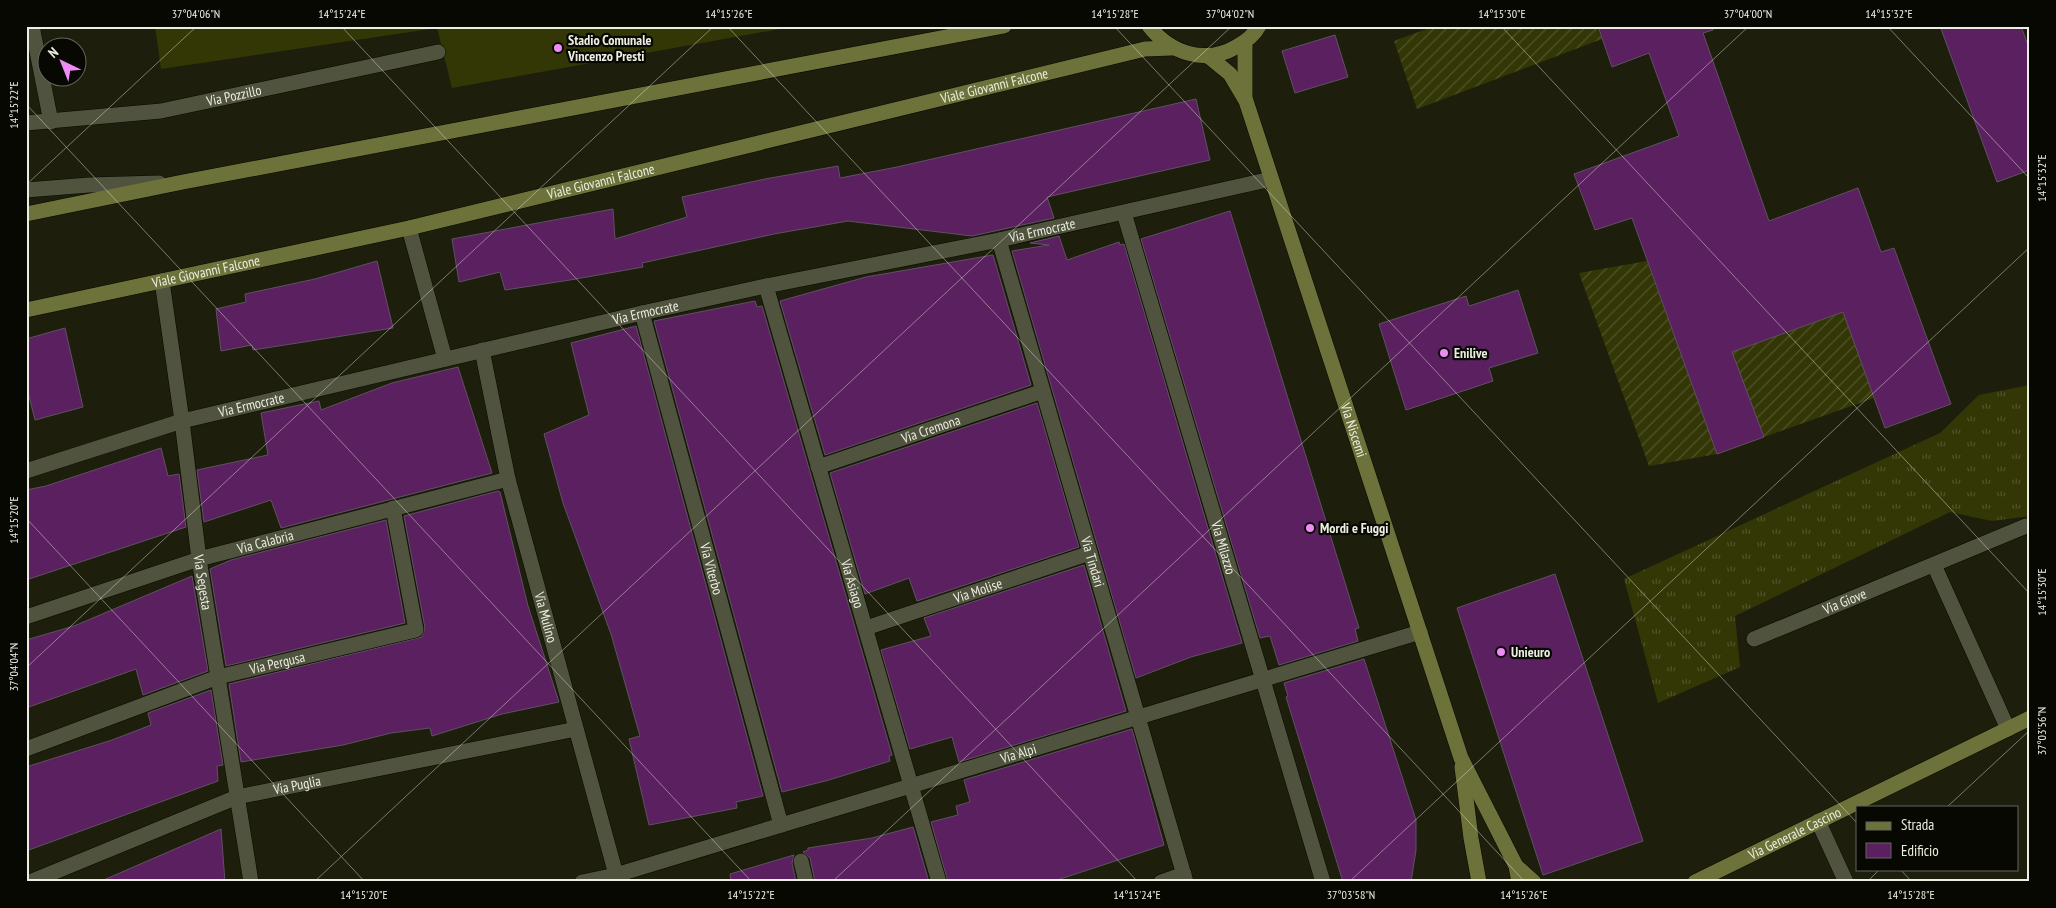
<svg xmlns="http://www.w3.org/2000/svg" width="2056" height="908" font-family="'PT Sans Narrow',sans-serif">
	<defs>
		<pattern id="grass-tufts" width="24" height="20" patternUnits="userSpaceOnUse" patternTransform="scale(1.25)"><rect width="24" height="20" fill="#333706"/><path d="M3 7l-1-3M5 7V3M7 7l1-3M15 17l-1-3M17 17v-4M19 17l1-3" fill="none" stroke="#51542a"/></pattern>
		<pattern id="garden-furrows" width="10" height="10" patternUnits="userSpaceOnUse" patternTransform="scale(1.25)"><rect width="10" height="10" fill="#333706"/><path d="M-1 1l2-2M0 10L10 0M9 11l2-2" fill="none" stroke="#51542a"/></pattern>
	</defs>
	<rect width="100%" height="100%" fill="#1d1f0c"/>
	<polygon fill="url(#grass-tufts)" points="2030,385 2030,516 1992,521 1950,512 1735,616 1740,667 1658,703 1624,579 1940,433 1979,395"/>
	<g fill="url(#garden-furrows)">
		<polygon points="1435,26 1597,26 1602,39 1417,109 1394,41"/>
		<polygon points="1647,261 1717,454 1649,466 1579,273"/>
		<polygon points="1831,277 1874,398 1764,437 1721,323 1752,345 1834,315"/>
	</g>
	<polygon fill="#333706" points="155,26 796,26 452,88 437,28 161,69"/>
	<g fill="#5a2060" stroke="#605162">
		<polygon points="1598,26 1713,26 1713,30 1703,33 1769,221 1858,188 1881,252 1894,248 1951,404 1885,428 1843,312 1732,352 1764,437 1717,454 1632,218 1595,230 1574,174 1679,136 1649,53 1612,67"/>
		<polygon points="1940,26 2021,26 2030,51 2030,170 1997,182"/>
		<polygon points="1335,35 1348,77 1295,93 1282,51"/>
		<polygon points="1196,99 1210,160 1047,197 1054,218 972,236 848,221 774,234 642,263 643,267 570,280 505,290 500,272 459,282 452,239 613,209 615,239 687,217 682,197 765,179 838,166 840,178 897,167"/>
		<polygon points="1230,211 1359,628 1355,629 1358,641 1279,665 1270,636 1260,638 1141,239"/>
		<polygon points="1059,236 1067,260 1119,242 1120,245 1124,244 1242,643 1191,657 1136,678 1012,251 1049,245 1030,243"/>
		<polygon points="993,255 1031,385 825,455 780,301 866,277"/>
		<polygon points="377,261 393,328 253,350 252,345 221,351 216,309 246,302 245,294 315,279"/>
		<polygon points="1518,290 1538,353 1489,368 1493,381 1406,410 1379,324 1466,296 1469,306"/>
		<polygon points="755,301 757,307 762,306 892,755 889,756 890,761 829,780 782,792 654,321"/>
		<polygon points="636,326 763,796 736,802 737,808 649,825 629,739 640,736 611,634 563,503 544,434 589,415 571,343"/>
		<polygon points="65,328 83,407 35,420 26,384 26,339"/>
		<polygon points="458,367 492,473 281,528 271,500 204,522 197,470 268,455 261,413 319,401 321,410 392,383"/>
		<polygon points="1037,403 1079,547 917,601 909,578 865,594 830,473"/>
		<polygon points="161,448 168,476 179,474 186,527 26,580 26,490 46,486"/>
		<polygon points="498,491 500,492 528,606 559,702 502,714 432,736 430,728 391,733 343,745 241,762 229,684 422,637 425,628 404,516"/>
		<polygon points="386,520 405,623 226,666 210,569 231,560"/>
		<polygon points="1084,565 1126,711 959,762 952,737 910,749 881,650 931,636 924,618"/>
		<polygon points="1555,574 1643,841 1543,875 1457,608"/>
		<polygon points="192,576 208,671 143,695 136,669 26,708 26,640 74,626"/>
		<polygon points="1364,659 1416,820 1416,850 1411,882 1343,882 1286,697 1288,696 1284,683"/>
		<polygon points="211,690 223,765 217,766 218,781 26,851 26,767 112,740 151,725 148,713"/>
		<polygon points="1132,729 1164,845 1051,882 948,882 931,822 958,815 956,806 970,802 964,780"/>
		<polygon points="913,827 929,882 815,882 810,858 803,852 808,850 808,848 872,838"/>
		<polygon points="221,829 225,882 99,882"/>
		<polygon points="794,855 792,863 796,882 731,882 730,874"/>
	</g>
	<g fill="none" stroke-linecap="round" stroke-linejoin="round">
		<g stroke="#080900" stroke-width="16">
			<polyline id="lane" points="409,228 445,359"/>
		</g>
		<g stroke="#080900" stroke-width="16">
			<g id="street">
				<polyline points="32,26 51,122"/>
				<path id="s1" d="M26 123 161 111 438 52"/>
				<polyline points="26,190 89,185 159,183"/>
				<path id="s2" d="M1124 213 1323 882"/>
				<path id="s3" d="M999 240 1186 882"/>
				<path id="s4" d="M162 281 182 421 199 559 251 882"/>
				<path id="s5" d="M766 286 939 882"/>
				<path id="s6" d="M642 313 781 825"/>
				<path id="s7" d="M482 350 508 479 618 882"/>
				<path id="s8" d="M818 467 1043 391"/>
				<path id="s9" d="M26 471 182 421 642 313 766 286 999 240 1271 179"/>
				<polyline points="1934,565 2008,729"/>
				<path id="s10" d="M26 617 199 559 508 479"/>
				<path id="s11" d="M866 628 1090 553"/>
				<path id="s12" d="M1754 639 2026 526"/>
				<path id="s13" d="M26 749 218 677 416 630 393 508"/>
				<polyline points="1818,821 1846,882"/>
				<polyline points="801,861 806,882"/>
				<path id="s14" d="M30 882 237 797 576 729"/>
				<path id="s15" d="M582 882 616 875 1420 632"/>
				<polyline points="1161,882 1184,874"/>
			</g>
		</g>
		<g stroke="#080900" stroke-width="16">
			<g id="secondary">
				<path d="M1149 26C1170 53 1205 65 1236 47 1245 42 1254 36 1259 26"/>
				<polyline points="1245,42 1245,97"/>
				<path id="s16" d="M1208 56 1230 74 1246 101 1461 758 1516 866 1519 882"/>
				<polyline points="26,214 183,182 1004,26"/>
				<path id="s17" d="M26 310 409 228 1145 49 1172 48"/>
				<polyline points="1462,767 1471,838 1479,882"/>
				<polyline points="1516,866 1534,882"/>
				<path id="s18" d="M1695 882 2030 718"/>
			</g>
		</g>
		<use href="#lane" stroke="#50533e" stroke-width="15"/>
		<use href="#street" stroke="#50533e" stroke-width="15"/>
		<use href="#secondary" stroke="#6d723a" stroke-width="15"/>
	</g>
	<path fill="none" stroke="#eceee1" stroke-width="1" stroke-opacity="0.45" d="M341 26 1138 882M727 26 1525 882M1114 26 1857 823M1501 26 2030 594M1887 26 2030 179M26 104 752 882M26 185 197 26M26 518 365 882M26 668 714 26M1947 807 2030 730M1900 869 1912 882M314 882 1232 26M832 882 1749 26M1349 882 2030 247M1867 882 1880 869"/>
	<g fill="#ee8bf7" stroke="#080803" stroke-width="2">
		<circle cx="558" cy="48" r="5"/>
		<circle cx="1444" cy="353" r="5"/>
		<circle cx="1310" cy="528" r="5"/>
		<circle cx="1501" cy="652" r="5"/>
	</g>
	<g text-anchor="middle" stroke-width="4.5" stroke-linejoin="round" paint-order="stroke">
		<g font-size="14" font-weight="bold" fill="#eceee1" stroke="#080803" text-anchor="start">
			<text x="568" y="45">Stadio Comunale<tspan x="568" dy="16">Vincenzo Presti</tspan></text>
			<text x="1454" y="358">Enilive</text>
			<text x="1320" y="533">Mordi e Fuggi</text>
			<text x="1511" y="657">Unieuro</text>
		</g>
		<g font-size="14" fill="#eceee1" stroke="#080803">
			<text dy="5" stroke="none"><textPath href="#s17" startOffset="994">Viale Giovanni Falcone</textPath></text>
			<text dy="5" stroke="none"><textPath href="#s1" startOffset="210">Via Pozzillo</textPath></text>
			<text dy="5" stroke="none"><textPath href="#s17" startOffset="589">Viale Giovanni Falcone</textPath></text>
			<text dy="5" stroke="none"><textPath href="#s9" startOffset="1045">Via Ermocrate</textPath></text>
			<text dy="5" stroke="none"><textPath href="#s17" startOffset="184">Viale Giovanni Falcone</textPath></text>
			<text dy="5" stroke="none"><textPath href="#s9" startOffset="640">Via Ermocrate</textPath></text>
			<text dy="5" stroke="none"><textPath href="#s9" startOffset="235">Via Ermocrate</textPath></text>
			<text dy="5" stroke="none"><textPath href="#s8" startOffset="119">Via Cremona</textPath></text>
			<text dy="5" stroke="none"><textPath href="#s16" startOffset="406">Via Niscemi</textPath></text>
			<text dy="5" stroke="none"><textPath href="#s10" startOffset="251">Via Calabria</textPath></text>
			<text dy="5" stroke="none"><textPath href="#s2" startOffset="349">Via Milazzo</textPath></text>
			<text dy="5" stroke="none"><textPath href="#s3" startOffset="335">Via Tindari</textPath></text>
			<text dy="5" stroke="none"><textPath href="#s6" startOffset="265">Via Viterbo</textPath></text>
			<text dy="5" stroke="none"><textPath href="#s4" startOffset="304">Via Segesta</textPath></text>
			<text dy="5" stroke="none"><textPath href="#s5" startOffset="310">Via Asiago</textPath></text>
			<text dy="5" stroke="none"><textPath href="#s11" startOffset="118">Via Molise</textPath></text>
			<text dy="5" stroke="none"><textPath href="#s12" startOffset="98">Via Giove</textPath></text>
			<text dy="5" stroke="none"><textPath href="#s7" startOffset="275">Via Mulino</textPath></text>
			<text dy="5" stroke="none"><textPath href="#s13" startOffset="266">Via Pergusa</textPath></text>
			<text dy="5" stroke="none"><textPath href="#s15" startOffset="455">Via Alpi</textPath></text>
			<text dy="5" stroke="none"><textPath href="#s14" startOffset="285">Via Puglia</textPath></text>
			<text dy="5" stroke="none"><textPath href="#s18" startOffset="111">Via Generale Cascino</textPath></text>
		</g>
	</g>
	<rect width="2056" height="908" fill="none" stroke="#080803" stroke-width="55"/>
	<rect x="1856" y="806" width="162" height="65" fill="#080803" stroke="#63645c"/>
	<rect x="1866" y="822" width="25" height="8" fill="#6d723a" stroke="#63645c"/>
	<text x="1901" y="830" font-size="15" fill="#eceee1">Strada</text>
	<rect x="1866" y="843" width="25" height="15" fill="#5a2060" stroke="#63645c"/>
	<text x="1901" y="856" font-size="15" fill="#eceee1">Edificio</text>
	<g transform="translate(62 62) rotate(317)"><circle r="24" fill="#080803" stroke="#63645c"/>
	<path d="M0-4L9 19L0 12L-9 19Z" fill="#ee8bf7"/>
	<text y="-8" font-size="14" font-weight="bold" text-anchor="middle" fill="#eceee1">N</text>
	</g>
	<rect x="28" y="28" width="2000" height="852" fill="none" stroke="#eceee1" stroke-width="2"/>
	<g font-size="12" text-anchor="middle" fill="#eceee1">
		<text x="196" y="18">37°04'06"N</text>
		<text x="342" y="18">14°15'24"E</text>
		<text x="729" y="18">14°15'26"E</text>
		<text x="1115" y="18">14°15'28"E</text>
		<text x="1230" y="18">37°04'02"N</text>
		<text x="1502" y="18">14°15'30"E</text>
		<text x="1748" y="18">37°04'00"N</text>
		<text x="1889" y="18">14°15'32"E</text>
		<text transform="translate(14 105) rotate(-90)" y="4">14°15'22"E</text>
		<text transform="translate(2042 178) rotate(-90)" y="4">14°15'32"E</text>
		<text transform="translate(14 520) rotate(-90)" y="4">14°15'20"E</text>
		<text transform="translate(2042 592) rotate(-90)" y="4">14°15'30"E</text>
		<text transform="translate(14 667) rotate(-90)" y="4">37°04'04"N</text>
		<text transform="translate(2042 731) rotate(-90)" y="4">37°03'56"N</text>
		<text x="364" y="899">14°15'20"E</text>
		<text x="751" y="899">14°15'22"E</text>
		<text x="1137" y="899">14°15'24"E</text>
		<text x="1351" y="899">37°03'58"N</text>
		<text x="1524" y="899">14°15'26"E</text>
		<text x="1911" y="899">14°15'28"E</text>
	</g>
</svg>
